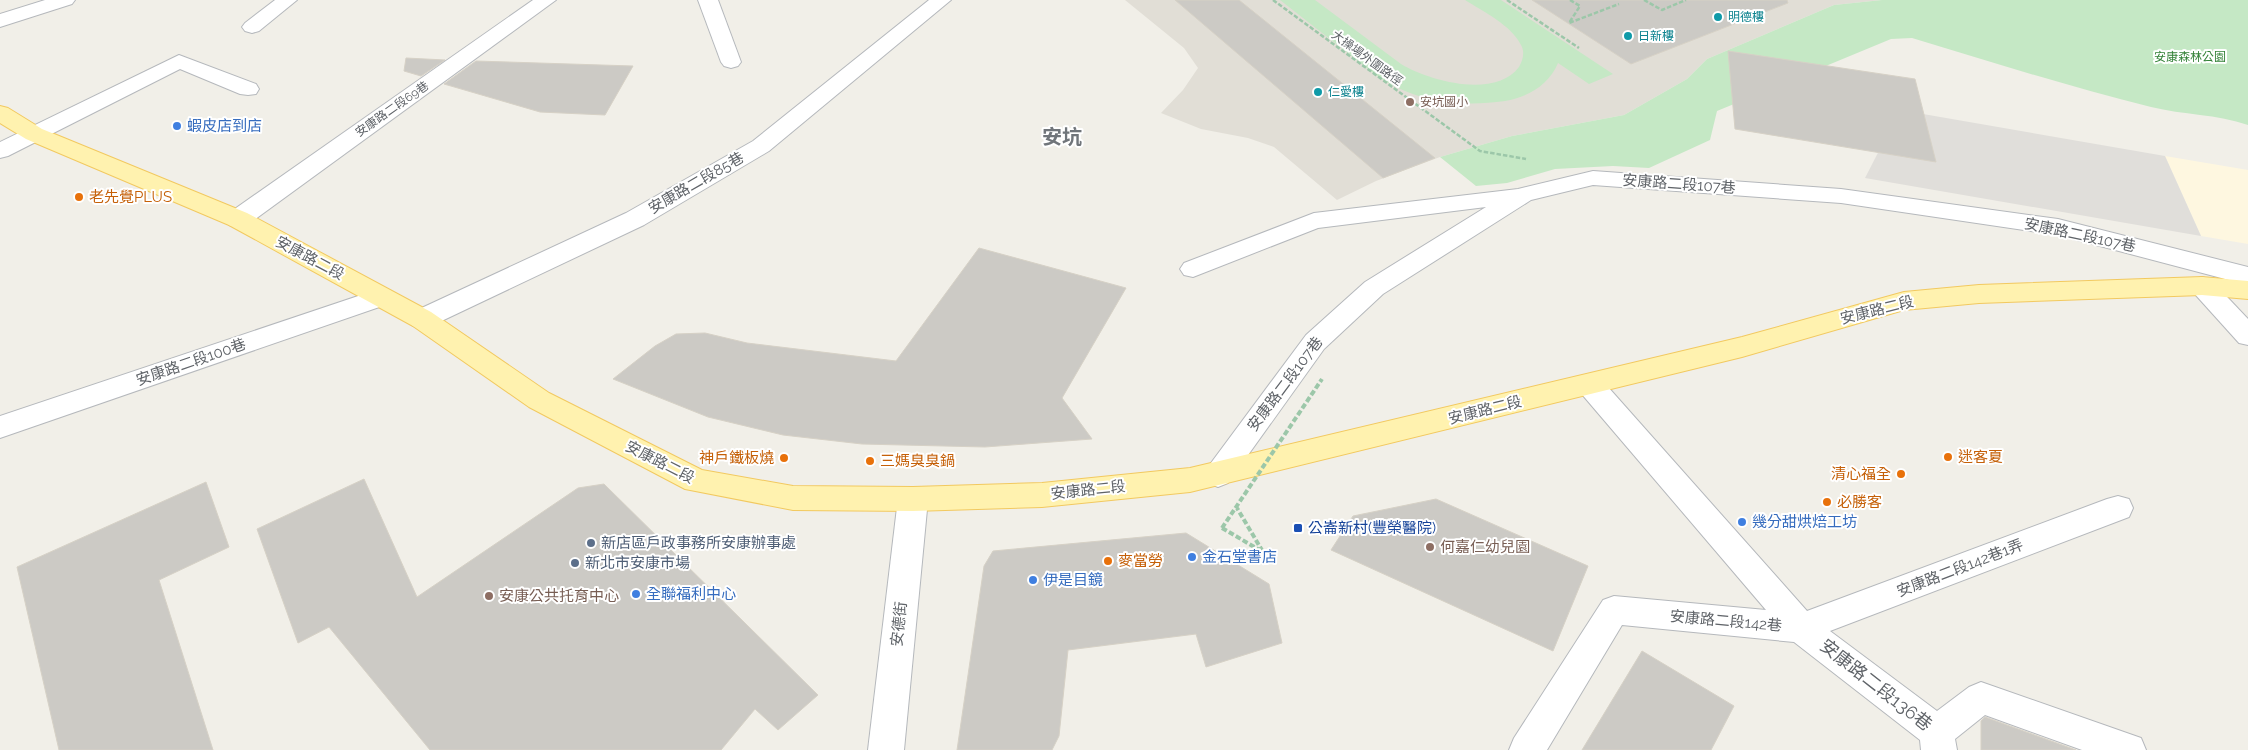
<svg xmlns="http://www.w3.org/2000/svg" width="2248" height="750" font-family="Raleway,'Noto Sans TC',sans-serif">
	<rect width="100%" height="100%" fill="#f1efe8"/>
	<polygon fill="#fef7e0" points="2165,156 2248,170 2248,244 2201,236"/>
	<polygon fill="#e0deda" points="1900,110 2165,156 2201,236 1865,178"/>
	<polygon fill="#e1ded6" points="1125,0 1882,0 1834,5 1707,59 1687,79 1624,115 1512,136 1440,157 1376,181 1337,200 1274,147 1248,138 1201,129 1161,113 1183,90 1198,68 1184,48"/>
	<g fill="#c5e8c5">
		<path d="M1280 0H1315L1401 64C1429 81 1495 99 1519 67 1523 60 1525 52 1521 45 1511 25 1484 12 1465 0H1501L1613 74 1589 84 1558 63C1549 85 1528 97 1505 101 1469 106 1430 104 1396 87 1379 79 1364 66 1349 54 1326 36 1303 18 1280 0Z"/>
		<path d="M1882 0H2248V125C2217 114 2183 115 2151 107 2070 87 1991 62 1912 38L1891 39 1717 111 1710 140 1649 168 1613 166 1555 169 1507 183 1476 186 1440 157 1512 136 1624 115 1687 79 1707 59 1834 5Z"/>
	</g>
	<g fill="#cccac5" stroke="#d6d1c6">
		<polygon points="1175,0 1239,0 1435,158 1383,178"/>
		<polygon points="1532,0 1787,0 1788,3 1631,64"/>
		<polygon points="1728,51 1915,79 1936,162 1735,129"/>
		<polygon points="406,58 445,60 421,76 404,71"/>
		<polygon points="476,61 633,66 605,115 540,112 444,84"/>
		<polygon points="979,248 1126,288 1062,398 1092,439 985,447 862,444 783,435 708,417 613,379 655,346 676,334 705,333 747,343 896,361"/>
		<polygon points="364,479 417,597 578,488 604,484 818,695 778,730 755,709 721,750 430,750 329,627 298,643 257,529"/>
		<polygon points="206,482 229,547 159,580 213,750 59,750 17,567"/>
		<polygon points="1436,499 1588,566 1553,651 1331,550 1353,516"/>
		<polygon points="1186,533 1269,584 1282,643 1206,667 1196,634 1068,650 1059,736 1052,750 957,750 984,566 993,551"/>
		<polygon points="1642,651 1734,706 1711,750 1582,750"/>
		<polygon points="1985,717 2076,750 1981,750 1981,721"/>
	</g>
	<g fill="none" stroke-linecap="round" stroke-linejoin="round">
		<g stroke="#b5b8bc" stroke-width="2">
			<g id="minor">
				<polygon points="45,0 75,0 72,4 0,27 0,14"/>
				<polygon points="275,0 297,0 259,31 252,33 245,31 242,27 245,23"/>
				<polygon points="533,0 556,0 247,225 238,227 229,225 226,219 229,213"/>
				<polygon points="698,0 718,0 741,62 738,66 731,68 724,66 721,62"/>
				<polygon points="929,0 951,0 769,151 644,225 431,326 422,328 413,326 409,319 413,312 626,213 753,141"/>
				<polygon points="179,55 256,84 259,89 256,94 248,95 240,94 180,69 8,156 0,158 0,142"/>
				<polygon points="1593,171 1841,189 2058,219 2248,267 2248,285 2058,235 1841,203 1593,185 1531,200 1383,294 1324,349 1228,483 1218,487 1208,483 1203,475 1208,467 1306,335 1365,282 1486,207 1318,228 1193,277 1184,275 1180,269 1184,263 1314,213 1518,189"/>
				<polygon points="2202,277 2211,280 2248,319 2248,345 2239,343 2193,292 2189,286 2193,280"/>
				<polygon points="382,288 391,291 395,297 391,303 0,438 0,416"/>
				<polygon points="1590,375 1600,378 1807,611 2107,499 2118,496 2129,499 2133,508 2129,517 1830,631 1937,711 1969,687 1981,682 2141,738 2146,750 2082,750 1985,715 1955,739 1957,750 1921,750 1920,740 1794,642 1622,625 1547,750 1509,750 1514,738 1603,600 1614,596 1766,610 1580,392 1576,385 1580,378"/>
				<polygon points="913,487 924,490 928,499 904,750 868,750 898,499 902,490"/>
			</g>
		</g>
		<g stroke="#f2c960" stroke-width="2">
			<polygon id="major" points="0,106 8,108 42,129 247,213 431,312 549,393 702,470 793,486 913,487 1042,483 1190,468 1742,337 1904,292 1979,285 2202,277 2248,281 2248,299 2202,295 1979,303 1904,310 1742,357 1190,492 1042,507 913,511 793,510 685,489 529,407 413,326 229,225 26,139 0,123"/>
		</g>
		<g stroke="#9cc7a9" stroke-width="2.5" stroke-dasharray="4.5 2" stroke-linecap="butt">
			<polyline points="1273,0 1480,151 1526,159"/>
			<polyline points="1507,0 1579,48"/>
			<polyline points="1570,0 1580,6 1569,23 1619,4"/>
			<polyline points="1644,0 1662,10 1686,0"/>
		</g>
		<polyline stroke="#9cc7a9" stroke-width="4" stroke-dasharray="5.5 2.5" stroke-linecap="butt" points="1222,528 1263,552 1237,508"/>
		<use href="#minor" fill="#fff" fill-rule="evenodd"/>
		<use href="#major" fill="#fff2af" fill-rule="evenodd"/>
		<polyline stroke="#9cc7a9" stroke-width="4" stroke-dasharray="5.5 2.5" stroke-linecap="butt" points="1222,528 1322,379"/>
	</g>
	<g fill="#0f9aa8" stroke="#fff" stroke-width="2">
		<circle cx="1718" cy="17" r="5"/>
		<circle cx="1628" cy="36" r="5"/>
		<circle cx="1318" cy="92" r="5"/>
	</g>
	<g fill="#8d6e63" stroke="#fff" stroke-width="2">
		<circle cx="1410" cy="102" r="5"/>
		<circle cx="1430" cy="547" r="5"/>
		<circle cx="489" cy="596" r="5"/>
	</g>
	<g fill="#3f7fe0" stroke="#fff" stroke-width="2">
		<circle cx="177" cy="126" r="5"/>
		<circle cx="1742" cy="522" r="5"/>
		<circle cx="1192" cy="557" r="5"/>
		<circle cx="1033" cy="580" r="5"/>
		<circle cx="636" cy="594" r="5"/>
	</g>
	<g fill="#e8710a" stroke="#fff" stroke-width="2">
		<circle cx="79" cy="197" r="5"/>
		<circle cx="1948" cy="457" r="5"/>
		<circle cx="784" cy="458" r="5"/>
		<circle cx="870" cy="461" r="5"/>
		<circle cx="1901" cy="474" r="5"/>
		<circle cx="1827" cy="502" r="5"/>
		<circle cx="1108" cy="561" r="5"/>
	</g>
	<rect fill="#1a4fb4" stroke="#fff" stroke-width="2" x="1293" y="523" width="10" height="10" rx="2.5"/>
	<g fill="#5c6f8a" stroke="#fff" stroke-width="2">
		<circle cx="591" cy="543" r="5"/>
		<circle cx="575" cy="563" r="5"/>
	</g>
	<g text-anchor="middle" stroke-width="4" stroke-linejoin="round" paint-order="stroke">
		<g font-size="12" fill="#0d838f" stroke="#fff" text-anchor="start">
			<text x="1728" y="21">明德樓</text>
			<text x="1638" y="40">日新樓</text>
			<text x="1328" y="96">仁愛樓</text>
		</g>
		<g font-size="12" fill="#348238" stroke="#fff">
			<text x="2190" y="61">安康森林公園</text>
		</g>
		<g font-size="12" fill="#5f6368" stroke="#fff">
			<text transform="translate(1367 58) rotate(36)" y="4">大操場外圍路徑</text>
			<text transform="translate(392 109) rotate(-35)" y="4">安康路二段69巷</text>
		</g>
		<g font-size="12" fill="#785e54" stroke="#fff" text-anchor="start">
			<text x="1420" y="106">安坑國小</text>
		</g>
		<g font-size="15" fill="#366cbe" stroke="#fff" text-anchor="start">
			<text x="187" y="131">蝦皮店到店</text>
			<text x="1752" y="527">幾分甜烘焙工坊</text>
			<text x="1202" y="562">金石堂書店</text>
			<text x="1043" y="585">伊是目鏡</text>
			<text x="646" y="599">全聯福利中心</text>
		</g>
		<g font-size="15" fill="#5f6368" stroke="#fff">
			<text transform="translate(696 183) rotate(-30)" y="5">安康路二段85巷</text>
			<text transform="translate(1679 184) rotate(4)" y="5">安康路二段107巷</text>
			<text transform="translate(2080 235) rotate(12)" y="5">安康路二段107巷</text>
			<text transform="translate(310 258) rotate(28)" y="5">安康路二段</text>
			<text transform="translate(1877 310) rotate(-14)" y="5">安康路二段</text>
			<text transform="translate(191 362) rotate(-19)" y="5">安康路二段100巷</text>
			<text transform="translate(1285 384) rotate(-53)" y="5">安康路二段107巷</text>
			<text transform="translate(1485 410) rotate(-14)" y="5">安康路二段</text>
			<text transform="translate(660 462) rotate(27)" y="5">安康路二段</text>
			<text transform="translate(1088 490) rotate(-6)" y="5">安康路二段</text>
			<text transform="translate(1960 568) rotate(-21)" y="5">安康路二段142巷1弄</text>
			<text transform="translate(1726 621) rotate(5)" y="5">安康路二段142巷</text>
			<text transform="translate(899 624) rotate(-84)" y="5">安德街</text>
		</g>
		<g font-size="15" fill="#c56008" stroke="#fff" text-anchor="start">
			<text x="89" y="202">老先覺PLUS</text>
			<text x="1958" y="462">迷客夏</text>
			<text x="774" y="463" text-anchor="end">神戶鐵板燒</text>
			<text x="880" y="466">三媽臭臭鍋</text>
			<text x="1891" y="479" text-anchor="end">清心福全</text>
			<text x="1837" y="507">必勝客</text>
			<text x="1118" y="566">麥當勞</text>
		</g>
		<g font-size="15" fill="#164399" stroke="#fff" text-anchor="start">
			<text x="1308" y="533">公崙新村(豐榮醫院)</text>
		</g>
		<g font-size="15" fill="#4e5e75" stroke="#fff" text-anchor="start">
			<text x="601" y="548">新店區戶政事務所安康辦事處</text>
			<text x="585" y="568">新北市安康市場</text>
		</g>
		<g font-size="15" fill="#785e54" stroke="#fff" text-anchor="start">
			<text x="1440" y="552">何嘉仁幼兒園</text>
			<text x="499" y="601">安康公共托育中心</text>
		</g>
		<g font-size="18" fill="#5f6368" stroke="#fff">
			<text transform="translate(1876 685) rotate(38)" y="6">安康路二段136巷</text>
		</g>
		<g font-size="20" font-weight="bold" fill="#70757a" stroke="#fff">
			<text x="1062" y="144">安坑</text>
		</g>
	</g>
</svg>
